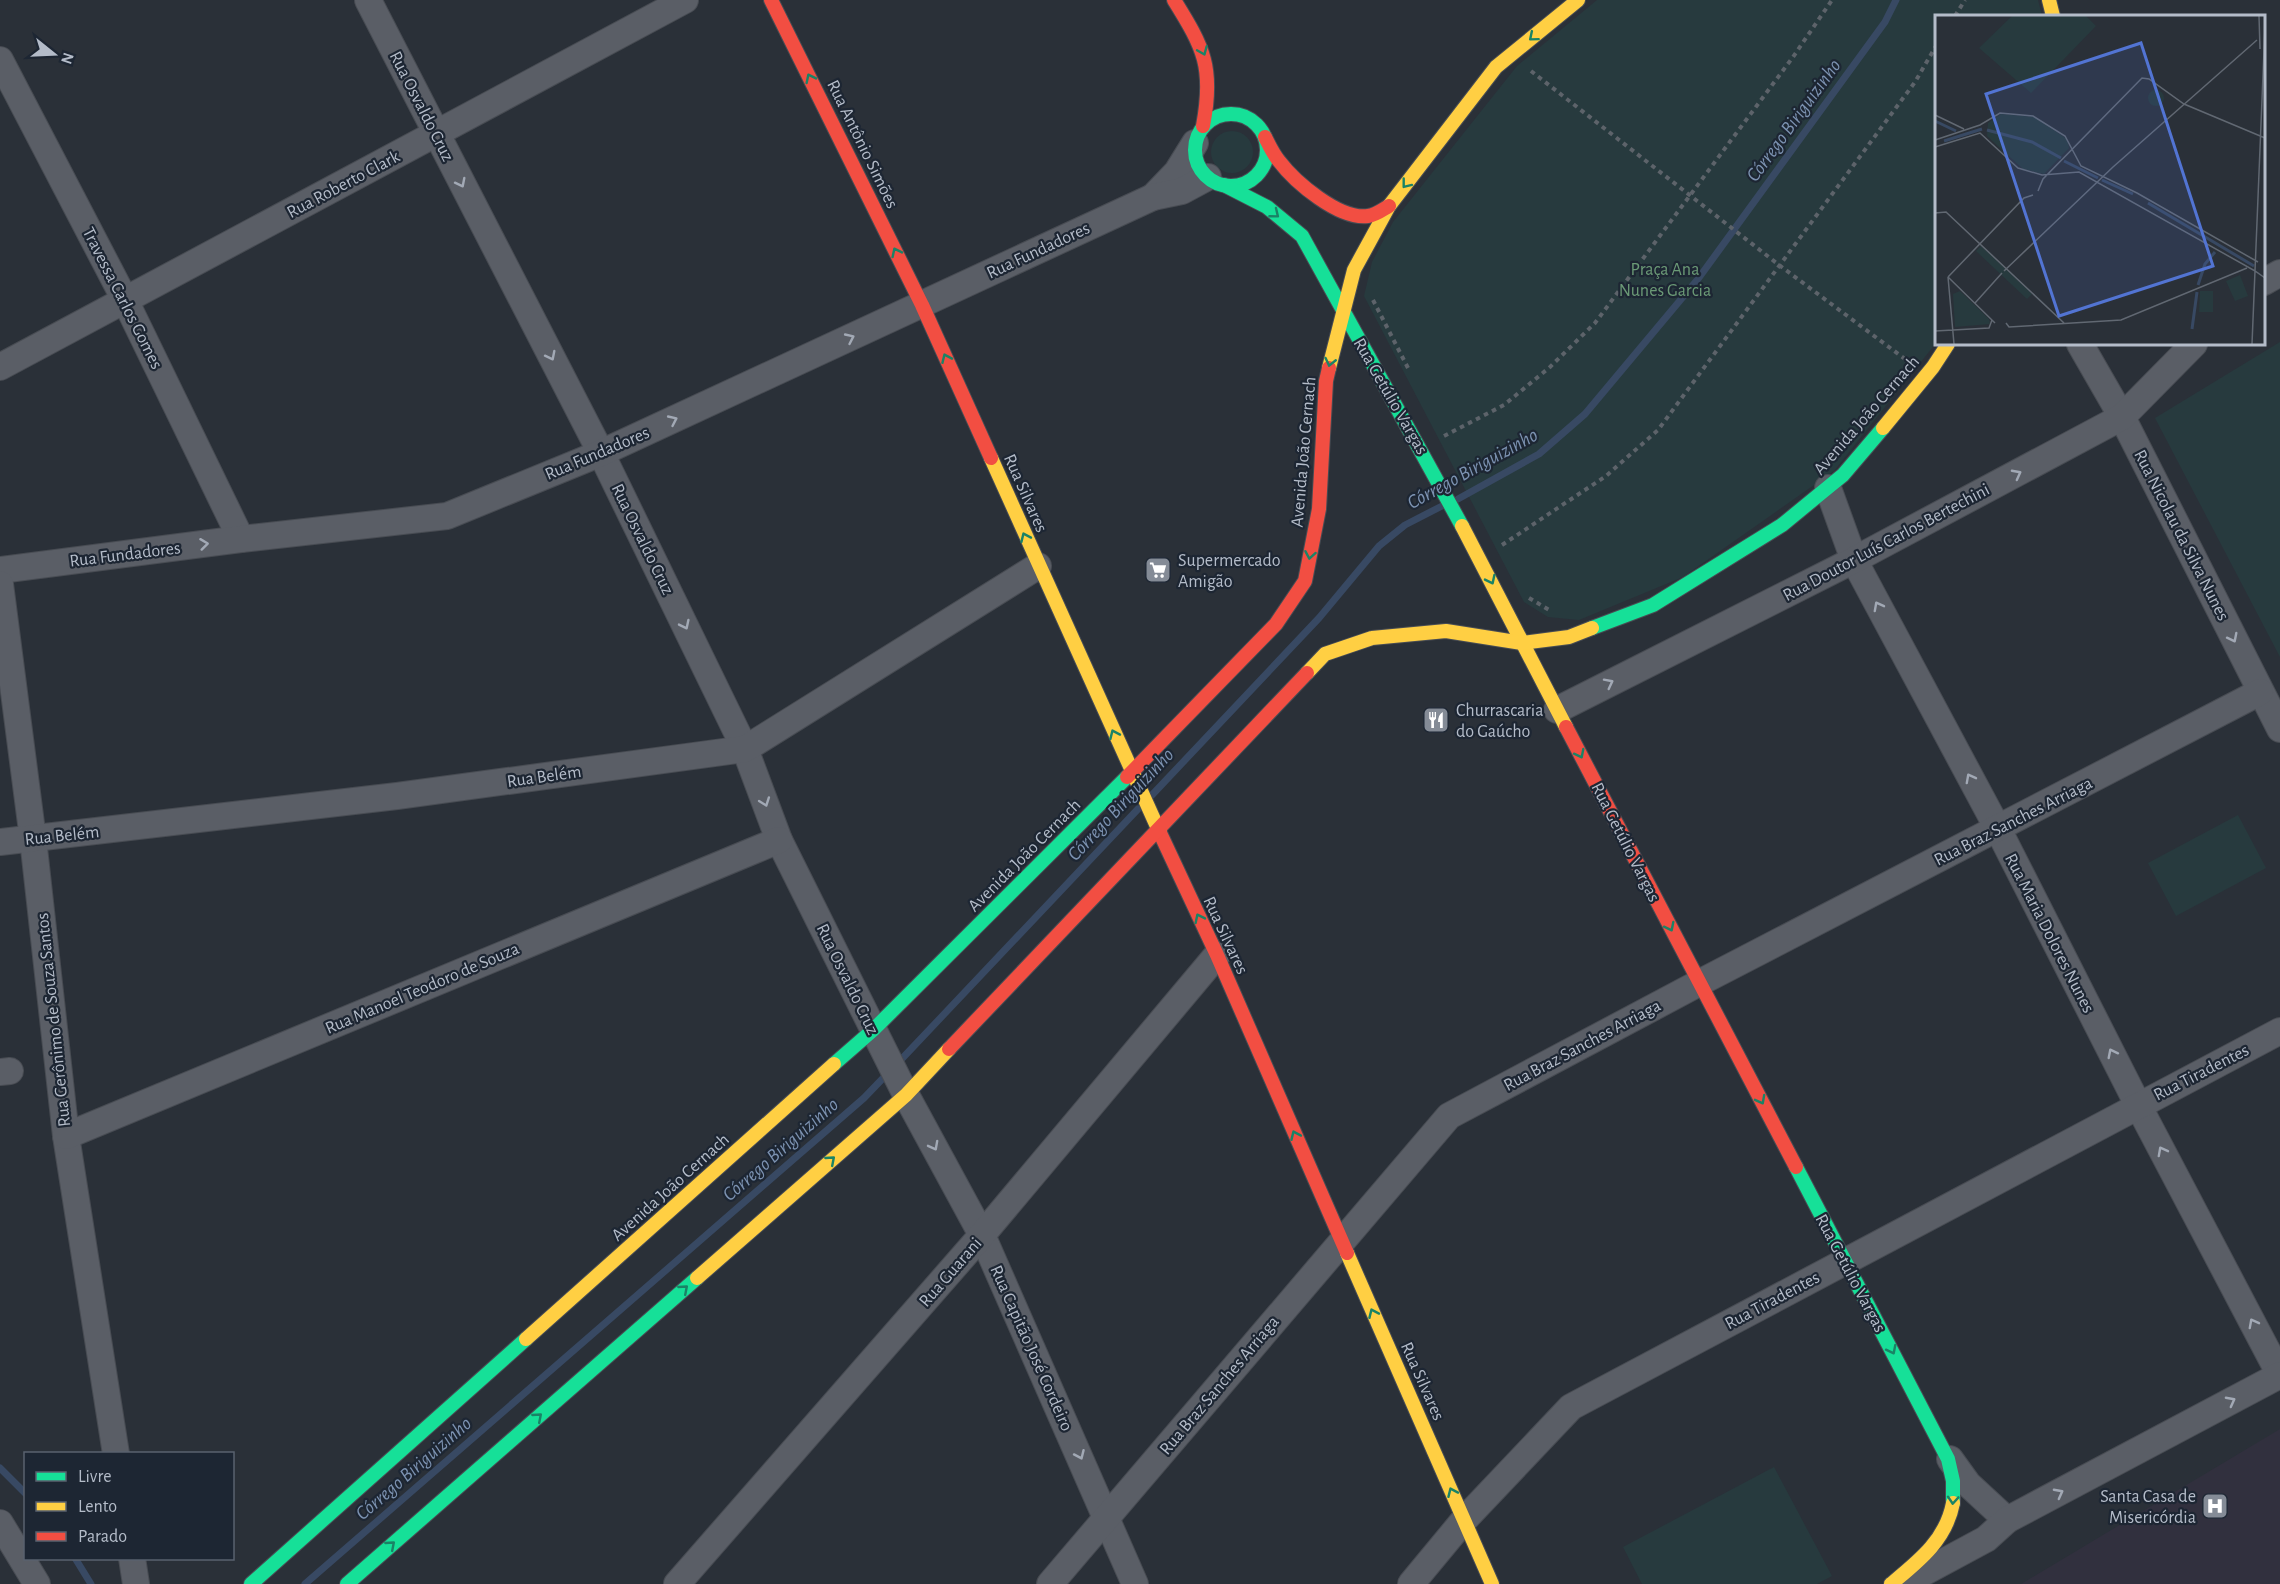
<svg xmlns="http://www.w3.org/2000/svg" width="2280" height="1584" font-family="'Alegreya Sans',sans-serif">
	<rect width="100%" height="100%" fill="#2a3038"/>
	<polygon fill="#31303e" points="2280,1429 2280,1584 2021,1584"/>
	<g fill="#273a3e">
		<polygon points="1597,0 2038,0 2042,16 1936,16 1936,343 1834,471 1683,577 1579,620 1548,617 1524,602 1364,296 1372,262 1393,222 1517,66"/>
		<circle cx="1232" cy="152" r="21"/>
		<polygon points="2280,342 2280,657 2155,418"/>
		<polygon points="2238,815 2266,868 2176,916 2148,863"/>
		<polygon points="1774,1467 1832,1576 1817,1584 1642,1584 1623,1547"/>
	</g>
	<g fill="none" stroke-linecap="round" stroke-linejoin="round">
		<g stroke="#384963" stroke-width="7">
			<polyline points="1458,499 1539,454 1585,414 1698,279 1885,22 1896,0"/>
			<polyline points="1152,795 1319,618 1379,546 1405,525 1442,506"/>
			<polyline points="896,1065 1138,809"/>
			<polyline points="0,1468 26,1494"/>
			<polyline points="75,1558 91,1584"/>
			<polyline points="305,1584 864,1098 888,1073"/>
		</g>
		<g stroke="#484c53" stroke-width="28">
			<g id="street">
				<polyline points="368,0 601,453 745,749 779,840 906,1095 982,1235 1135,1584"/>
				<polyline points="0,60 125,300 241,539"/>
				<polyline points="1153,197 1177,172 1195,143"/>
				<polyline points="2264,282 2280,273"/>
				<polyline points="2080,344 2122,417 2280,729"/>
				<polyline points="0,367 685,0"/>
				<polyline points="1828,488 1854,560 1998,829 2138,1105 2280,1375"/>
				<polyline points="0,570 241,539 447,516 601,453 1153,197 1182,191 1208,177"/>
				<polyline points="0,584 33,839 66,1136 116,1454"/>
				<polyline points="1557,710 1854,560 2122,417 2194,344"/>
				<polyline points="0,842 397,796 745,749 1038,566"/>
				<polyline points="0,1072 10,1071"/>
				<polyline points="66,1136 779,840"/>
				<polyline points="1950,1459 1968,1484 2007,1520"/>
				<polyline points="0,1523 37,1584"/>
				<polyline points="132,1558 136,1584"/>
				<polyline points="1908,1581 1986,1539 2007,1520 2280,1375"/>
				<polyline points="677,1584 982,1235 1217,955"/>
				<polyline points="1050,1584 1449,1116 1699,983 2260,692"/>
				<polyline points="1411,1584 1464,1520 1571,1407 2280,1031"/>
			</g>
		</g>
		<g stroke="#484c53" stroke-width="16">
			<g id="fast">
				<circle cx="1231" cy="150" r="36"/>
				<polyline points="1224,185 1267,207 1302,236 1462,526"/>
				<polyline points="1592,628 1653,605 1782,525 1843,475 1883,428"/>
				<polyline points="834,1064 873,1030 1127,777"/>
				<polyline points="1796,1167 1948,1459 1953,1481 1953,1503"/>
				<polyline points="251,1584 526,1339"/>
				<polyline points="347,1584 697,1278"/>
			</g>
		</g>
		<g stroke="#484c53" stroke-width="16">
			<g id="slow">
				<polyline points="2049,0 2053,16"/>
				<polyline points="1329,368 1354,270 1389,206 1496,67 1578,0"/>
				<polyline points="1883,428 1933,367 1948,344"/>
				<polyline points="991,458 1160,833"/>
				<polyline points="1462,526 1566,727"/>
				<polyline points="1307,673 1325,654 1372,638 1446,631 1522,643 1569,637 1592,628"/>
				<polyline points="1347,1253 1492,1584"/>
				<polyline points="697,1278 906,1095 949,1049"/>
				<polyline points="526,1339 834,1064"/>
				<path d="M1891 1584C1919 1561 1946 1540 1953 1503"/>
			</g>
		</g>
		<g stroke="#484c53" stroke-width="16">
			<g id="jam">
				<polyline points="771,0 922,305 991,458"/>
				<path d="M1174 0C1204 48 1214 68 1203 126"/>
				<path d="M1265 137C1269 145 1273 154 1279 161 1295 182 1339 220 1368 216 1376 215 1382 210 1389 206"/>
				<polyline points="1566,727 1796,1167"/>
				<polyline points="1127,777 1276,624 1305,581 1319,509 1326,381 1329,368"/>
				<polyline points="1160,833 1217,955 1347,1253"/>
				<polyline points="949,1049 1307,673"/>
			</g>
		</g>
		<g stroke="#5d636a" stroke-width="4" stroke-dasharray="4.5 4.5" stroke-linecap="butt">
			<polyline points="1955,16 1965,0"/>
			<polyline points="1531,71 1779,265 1905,359"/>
			<polyline points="1373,300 1408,368"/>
			<polyline points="1444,436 1504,405 1550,367 1595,323 1793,57 1832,0"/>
			<polyline points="1502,545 1606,476 1658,430 1915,82 1936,46"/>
			<polyline points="1529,598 1551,611"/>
		</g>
		<use href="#street" stroke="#5a5e66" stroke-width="26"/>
		<use href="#fast" stroke="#16e098" stroke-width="14"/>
		<use href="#slow" stroke="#ffcf43" stroke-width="14"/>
		<use href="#jam" stroke="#f24e42" stroke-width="14"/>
	</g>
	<defs><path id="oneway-chevron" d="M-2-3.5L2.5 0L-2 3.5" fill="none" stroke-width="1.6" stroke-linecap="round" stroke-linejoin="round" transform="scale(1.5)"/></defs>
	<g stroke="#1a8366">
		<use href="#oneway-chevron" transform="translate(1533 37) rotate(140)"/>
		<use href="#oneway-chevron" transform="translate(1203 51) rotate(67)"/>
		<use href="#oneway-chevron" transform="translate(810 78) rotate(-116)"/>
		<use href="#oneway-chevron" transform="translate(1406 184) rotate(128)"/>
		<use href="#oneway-chevron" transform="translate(1275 214) rotate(39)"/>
		<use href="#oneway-chevron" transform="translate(896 252) rotate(-116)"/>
		<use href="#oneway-chevron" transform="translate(946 358) rotate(-114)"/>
		<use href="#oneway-chevron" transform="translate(1330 362) rotate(103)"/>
		<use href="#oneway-chevron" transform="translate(1025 537) rotate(-114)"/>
		<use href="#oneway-chevron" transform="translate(1310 555) rotate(100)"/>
		<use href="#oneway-chevron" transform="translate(1491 580) rotate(64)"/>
		<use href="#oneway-chevron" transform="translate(1114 734) rotate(-114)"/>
		<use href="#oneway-chevron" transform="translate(1580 754) rotate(63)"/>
		<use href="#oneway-chevron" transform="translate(1199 918) rotate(-116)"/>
		<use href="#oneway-chevron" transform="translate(1670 927) rotate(63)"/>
		<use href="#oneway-chevron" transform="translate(1761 1100) rotate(62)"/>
		<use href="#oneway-chevron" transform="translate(1295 1135) rotate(-114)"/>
		<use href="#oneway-chevron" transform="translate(831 1160) rotate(-41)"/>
		<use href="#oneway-chevron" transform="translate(684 1289) rotate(-41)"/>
		<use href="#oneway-chevron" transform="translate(1373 1313) rotate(-114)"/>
		<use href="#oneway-chevron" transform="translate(1892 1350) rotate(63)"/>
		<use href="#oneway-chevron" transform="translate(538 1417) rotate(-41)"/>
		<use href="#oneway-chevron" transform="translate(1452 1492) rotate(-114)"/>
		<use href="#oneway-chevron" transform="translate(1953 1500) rotate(94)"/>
		<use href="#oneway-chevron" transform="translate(391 1545) rotate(-41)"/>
	</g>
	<g stroke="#a2a9b5">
		<use href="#oneway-chevron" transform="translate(461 183) rotate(63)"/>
		<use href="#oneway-chevron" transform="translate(850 338) rotate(-25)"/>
		<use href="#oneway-chevron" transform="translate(551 356) rotate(63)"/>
		<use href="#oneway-chevron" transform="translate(673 420) rotate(-25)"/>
		<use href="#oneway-chevron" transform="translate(2017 474) rotate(-28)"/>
		<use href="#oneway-chevron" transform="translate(204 544) rotate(-7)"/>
		<use href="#oneway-chevron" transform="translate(1878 606) rotate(-118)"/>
		<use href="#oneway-chevron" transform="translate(685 625) rotate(64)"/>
		<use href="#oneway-chevron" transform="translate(2233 638) rotate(63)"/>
		<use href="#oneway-chevron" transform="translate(1609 683) rotate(-27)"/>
		<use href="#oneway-chevron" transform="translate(1970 778) rotate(-118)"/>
		<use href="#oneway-chevron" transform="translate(765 802) rotate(70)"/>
		<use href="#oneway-chevron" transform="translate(2112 1053) rotate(-117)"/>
		<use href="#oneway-chevron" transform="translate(934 1146) rotate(62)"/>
		<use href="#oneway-chevron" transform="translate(2162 1151) rotate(-118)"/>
		<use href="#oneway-chevron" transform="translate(2253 1323) rotate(-118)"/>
		<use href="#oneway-chevron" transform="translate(2231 1401) rotate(-28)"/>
		<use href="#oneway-chevron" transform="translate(1080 1455) rotate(66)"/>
		<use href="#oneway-chevron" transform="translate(2059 1493) rotate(-28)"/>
	</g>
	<defs>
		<g id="supermarket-square" transform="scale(1.35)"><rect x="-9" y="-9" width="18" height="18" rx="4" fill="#848b96" stroke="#1d2633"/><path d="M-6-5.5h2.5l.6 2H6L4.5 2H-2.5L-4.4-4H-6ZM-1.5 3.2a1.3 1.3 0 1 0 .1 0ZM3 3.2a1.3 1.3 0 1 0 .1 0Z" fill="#fff"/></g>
		<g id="restaurant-square" transform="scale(1.35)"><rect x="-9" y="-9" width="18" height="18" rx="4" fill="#848b96" stroke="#1d2633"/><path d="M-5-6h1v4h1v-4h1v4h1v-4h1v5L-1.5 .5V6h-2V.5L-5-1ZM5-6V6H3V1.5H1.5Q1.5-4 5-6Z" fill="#fff"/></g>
		<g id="hospital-square" transform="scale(1.35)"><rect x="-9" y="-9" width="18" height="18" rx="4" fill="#848b96" stroke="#1d2633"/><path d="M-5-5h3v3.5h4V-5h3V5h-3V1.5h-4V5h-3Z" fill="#fff"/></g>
	</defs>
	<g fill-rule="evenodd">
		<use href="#supermarket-square" x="1158" y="570"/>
		<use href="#restaurant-square" x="1436" y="720"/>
		<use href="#hospital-square" x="2215" y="1506"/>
	</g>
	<g text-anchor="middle" stroke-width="4.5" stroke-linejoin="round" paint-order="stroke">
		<g font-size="18" fill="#b4bcc9" stroke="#1d2633">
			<text transform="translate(422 106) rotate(63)" y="6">Rua Osvaldo Cruz</text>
			<text transform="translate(863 144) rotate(64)" y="6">Rua Antônio Simões</text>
			<text transform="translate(343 184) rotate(-28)" y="6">Rua Roberto Clark</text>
			<text transform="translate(1038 250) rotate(-25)" y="6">Rua Fundadores</text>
			<text transform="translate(123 298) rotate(63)" y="6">Travessa Carlos Gomes</text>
			<text transform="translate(1391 396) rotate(60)" y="6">Rua Getúlio Vargas</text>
			<text transform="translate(1866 415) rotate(-49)" y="6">Avenida João Cernach</text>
			<text transform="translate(1303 452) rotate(-85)" y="6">Avenida João Cernach</text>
			<text transform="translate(597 453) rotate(-23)" y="6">Rua Fundadores</text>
			<text transform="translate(1026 493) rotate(66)" y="6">Rua Silvares</text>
			<text transform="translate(2182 535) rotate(63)" y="6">Rua Nicolau da Silva Nunes</text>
			<text transform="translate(643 539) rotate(64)" y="6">Rua Osvaldo Cruz</text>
			<text transform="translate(1886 542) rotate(-28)" y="6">Rua Doutor Luís Carlos Bertechini</text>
			<text transform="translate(125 554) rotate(-7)" y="6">Rua Fundadores</text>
			<text transform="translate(544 776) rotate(-8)" y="6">Rua Belém</text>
			<text transform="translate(2013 821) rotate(-27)" y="6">Rua Braz Sanches Arriaga</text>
			<text transform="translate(62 835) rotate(-6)" y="6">Rua Belém</text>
			<text transform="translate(1626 842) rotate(63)" y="6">Rua Getúlio Vargas</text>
			<text transform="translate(1024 855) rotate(-45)" y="6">Avenida João Cernach</text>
			<text transform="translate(2050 933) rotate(63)" y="6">Rua Maria Dolores Nunes</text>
			<text transform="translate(1226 935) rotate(65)" y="6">Rua Silvares</text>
			<text transform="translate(848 979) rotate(64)" y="6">Rua Osvaldo Cruz</text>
			<text transform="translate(422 988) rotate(-23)" y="6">Rua Manoel Teodoro de Souza</text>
			<text transform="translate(53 1020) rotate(-96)" y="6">Rua Gerônimo de Souza Santos</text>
			<text transform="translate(1582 1045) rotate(-28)" y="6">Rua Braz Sanches Arriaga</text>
			<text transform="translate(2201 1072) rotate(-27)" y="6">Rua Tiradentes</text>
			<text transform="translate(670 1187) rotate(-42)" y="6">Avenida João Cernach</text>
			<text transform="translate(950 1272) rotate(-49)" y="6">Rua Guarani</text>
			<text transform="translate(1851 1273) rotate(62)" y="6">Rua Getúlio Vargas</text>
			<text transform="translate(1772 1300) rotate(-28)" y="6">Rua Tiradentes</text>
			<text transform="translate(1032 1348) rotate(66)" y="6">Rua Capitão José Cordeiro</text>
			<text transform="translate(1423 1381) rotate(66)" y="6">Rua Silvares</text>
			<text transform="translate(1219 1385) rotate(-50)" y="6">Rua Braz Sanches Arriaga</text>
		</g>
		<g font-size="18" fill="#6b9a76" stroke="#1d2633">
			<text x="1665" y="275">Praça Ana<tspan x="1665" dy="21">Nunes Garcia</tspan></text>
		</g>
		<g font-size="18" fill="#b4bcc9" stroke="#1d2633" text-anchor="start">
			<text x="1178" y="566">Supermercado<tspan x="1178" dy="21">Amigão</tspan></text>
			<text x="1456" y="716">Churrascaria<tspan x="1456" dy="21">do Gaúcho</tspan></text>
			<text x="2196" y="1502" text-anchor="end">Santa Casa de<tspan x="2196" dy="21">Misericórdia</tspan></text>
		</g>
		<g font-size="20" font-style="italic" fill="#7c92b1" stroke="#1d2633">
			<text transform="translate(1793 120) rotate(-54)" y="7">Córrego Biriguizinho</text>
			<text transform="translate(1472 468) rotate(-29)" y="7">Córrego Biriguizinho</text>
			<text transform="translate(1120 804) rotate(-47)" y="7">Córrego Biriguizinho</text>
			<text transform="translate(780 1149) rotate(-41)" y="7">Córrego Biriguizinho</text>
			<text transform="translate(413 1468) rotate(-41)" y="7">Córrego Biriguizinho</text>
		</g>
	</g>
	<g transform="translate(1935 15)">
		<rect width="330" height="330" fill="#2a3038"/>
		<path d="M77 1H151L161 11 96 78 44 33ZM213 83a8 8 0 1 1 16 0a8 8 0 1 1-16 0ZM66 99 99 102 132 124 134 133 109 159 88 154 52 121 53 108ZM46 231 97 279 92 284 41 236ZM305 260 313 281 300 286 291 266ZM25 276 54 304 55 309 20 312 18 279ZM265 276H278V297H264Z" fill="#273a3e"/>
		<path fill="none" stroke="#384963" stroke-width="3" d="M0 106 21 116M52 115 97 127 126 143M9 126 47 114M129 146 163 163M167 165 198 179M213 188 319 251M263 270 270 249 280 237M257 314 262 277"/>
		<path fill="none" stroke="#616872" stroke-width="1.5" d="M324 1 325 34M0 100 29 114M0 125 45 110 65 98 98 101 130 121 146 151 202 178 323 247M0 132 45 118 83 153 107 160 144 157 320 256 330 11M103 176 108 164 207 63 214 64 249 89 330 123M0 198 11 197 129 308M69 256 178 152 322 25M13 262 89 183 98 180M13 262 19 329M13 262 60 308M40 288 67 258M71 308 74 312 186 305 312 253M0 316 54 313 57 305M317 329 320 256 330 263"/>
		<path fill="#5274d3" fill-opacity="0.15" stroke="#5274d3" stroke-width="3" d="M206 28 278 251 124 301 51 79Z"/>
		<rect width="330" height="330" fill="none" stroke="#b4bcc9" stroke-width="3"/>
	</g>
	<rect x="24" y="1452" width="210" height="108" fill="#1d2633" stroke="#59626f" stroke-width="1.5"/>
	<rect x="36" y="1472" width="30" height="9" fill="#16e098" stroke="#59626f" stroke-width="1.5"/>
	<text x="78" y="1482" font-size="18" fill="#b4bcc9">Livre</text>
	<rect x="36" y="1502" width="30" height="9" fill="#ffcf43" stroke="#59626f" stroke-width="1.5"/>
	<text x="78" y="1512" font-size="18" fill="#b4bcc9">Lento</text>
	<rect x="36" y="1532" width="30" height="9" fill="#f24e42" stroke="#59626f" stroke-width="1.5"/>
	<text x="78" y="1542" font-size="18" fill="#b4bcc9">Parado</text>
	<g transform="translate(54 54) rotate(108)" stroke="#1d2633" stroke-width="4.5" paint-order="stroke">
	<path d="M0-4.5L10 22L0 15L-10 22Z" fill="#b4bcc9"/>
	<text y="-9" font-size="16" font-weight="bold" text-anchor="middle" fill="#b4bcc9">N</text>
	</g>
</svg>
